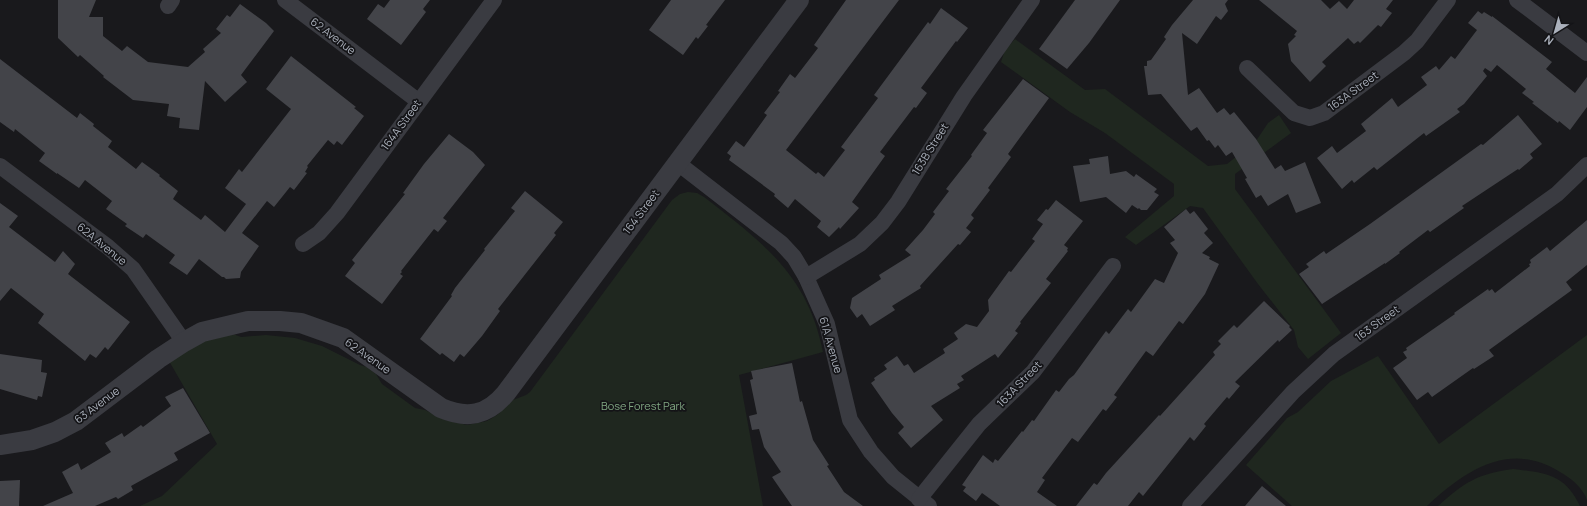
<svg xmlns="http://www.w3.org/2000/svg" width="1587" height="506" font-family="Manrope,sans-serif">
	<rect width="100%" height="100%" fill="#19191c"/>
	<g fill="#1f271f">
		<polygon points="1015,39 1085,90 1105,89 1208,166 1227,164 1256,141 1268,123 1279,115 1291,133 1235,174 1235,189 1341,333 1308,359 1298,347 1294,330 1258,284 1203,208 1190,206 1136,245 1125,237 1174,196 1174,184 1105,133 1070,112 1001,62 1005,50"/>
		<path d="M688 192 697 193 704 197C762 242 808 275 823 352L739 375 763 506H140L162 496 217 444 169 361 202 342 233 334 241 337 266 335 295 338 322 346 360 365 367 367 376 374 382 384 415 408 425 410 445 420 467 425 487 421 497 415 513 400 526 395 530 392 672 200 680 194Z"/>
		<path d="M1587 335V500C1583 488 1571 478 1560 472 1509 440 1465 471 1427 506H1292L1246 465 1287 418 1298 412 1331 381 1378 356 1439 444Z"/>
		<path d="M1513 469C1545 473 1565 474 1580 506H1438C1465 482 1477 474 1513 469Z"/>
	</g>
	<g fill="#434449">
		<polygon points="58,0 96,0 89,17 103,17 103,36 122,51 127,46 148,62 188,67 205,52 203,49 221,33 216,29 227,15 230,17 240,4 266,23 274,31 241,75 247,82 225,102 205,81 199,130 179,128 180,118 167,116 169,104 133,100 103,77 104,76 80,55 78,57 58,38"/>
		<polygon points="390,0 430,0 423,9 426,12 401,45 367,19 378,4 384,8"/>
		<polygon points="671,0 725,0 706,25 708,26 698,39 696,37 683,55 649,30"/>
		<polygon points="846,0 899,0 786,150 816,174 818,172 824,177 845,150 841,147 878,98 874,95 928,22 930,24 941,8 968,28 957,42 956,41 933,72 921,88 927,93 916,108 914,107 880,152 885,156 852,202 859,208 840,229 839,227 829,237 817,227 821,221 795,199 788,208 774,196 775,194 729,160 731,156 727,153 736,141 744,147 767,115 764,113 780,92 778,91 790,74 795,78 818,48 814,45"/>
		<polygon points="1075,0 1120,0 1089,43 1067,69 1039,49"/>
		<polygon points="1193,0 1228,0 1225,4 1228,11 1221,20 1216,16 1197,44 1182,33 1188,95 1199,88 1217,113 1224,108 1230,115 1234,112 1256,139 1275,169 1281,165 1285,171 1305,162 1321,203 1296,213 1288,194 1268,206 1261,195 1256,198 1245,179 1247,178 1232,152 1226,156 1218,145 1215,148 1209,140 1207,141 1197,127 1191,131 1161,94 1148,95 1144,66 1147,66 1147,61 1151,60 1166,39 1164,37 1172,25"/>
		<polygon points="1259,0 1321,0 1330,9 1339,1 1347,9 1354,0 1393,0 1386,9 1392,13 1381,27 1378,25 1360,43 1358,41 1354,44 1348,38 1322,62 1326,66 1310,82 1291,61 1288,44 1296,36 1294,35 1297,31"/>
		<polygon points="1478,11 1482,14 1484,12 1492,17 1492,16 1552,62 1546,69 1575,93 1587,77 1587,107 1570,130 1559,121 1558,123 1532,103 1534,102 1522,93 1526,89 1497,65 1491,72 1485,68 1483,71 1487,76 1464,104 1457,109 1460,112 1426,136 1424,133 1377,170 1374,167 1354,183 1352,180 1342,189 1317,158 1332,146 1337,153 1366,131 1361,124 1392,98 1398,107 1427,85 1421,77 1436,66 1439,70 1451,56 1455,59 1477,30 1468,23"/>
		<polygon points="291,56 356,107 354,108 364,116 342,145 337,141 334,145 328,140 307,166 308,167 305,172 307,173 294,190 290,187 274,207 267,201 242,233 259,246 241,272 240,278 226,279 224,277 222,277 199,259 187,275 169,263 175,255 146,234 143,238 125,226 127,224 106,209 112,201 85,180 79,188 57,173 57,174 39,161 45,153 15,129 14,132 0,122 0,59 77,118 80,113 94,124 93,126 112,141 108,147 136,169 142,162 160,175 159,176 178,191 173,199 201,220 205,215 225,232 246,204 225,188 239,169 242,172 291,109 266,89"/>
		<polygon points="1023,79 1049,98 1008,154 1011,157 988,188 990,190 971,215 974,218 966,228 971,232 960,245 958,244 920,286 921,288 892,306 895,310 870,326 862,314 857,318 850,308 852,298 881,279 879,275 911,255 905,250 923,230 935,214 933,212 949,191 946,189 972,156 971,155 987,133 983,130"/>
		<polygon points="1518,115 1542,144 1530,154 1533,158 1519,170 1518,169 1462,206 1464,208 1430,232 1428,230 1399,252 1400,253 1385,264 1385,263 1322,304 1299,274 1309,267 1306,264 1324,251 1326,254 1370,224 1481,144 1483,145"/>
		<polygon points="449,134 473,152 485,165 443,218 447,221 438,232 434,229 401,271 402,272 400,274 403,276 382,304 345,276 355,263 352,260 405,194 403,193 424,164"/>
		<polygon points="1108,156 1110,174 1126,171 1134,177 1136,174 1157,189 1154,192 1159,195 1147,210 1141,210 1139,208 1138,209 1132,205 1126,213 1106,197 1080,202 1073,166 1090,164 1089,159"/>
		<polygon points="525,191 563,222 554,233 556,235 498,309 500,311 482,336 464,357 460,354 454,362 442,353 440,355 420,339 452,296 451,295 455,288 485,250 484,249 515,211 511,208"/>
		<polygon points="1056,200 1083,221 1064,245 1068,248 1067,250 1068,251 1046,279 1051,283 1020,322 1021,323 1015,331 1018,333 998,358 995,354 961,376 964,380 957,384 960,388 931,406 943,420 911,448 898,433 904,427 892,413 871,383 875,380 874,378 887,369 884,365 897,356 904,366 908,364 914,373 945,353 943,349 958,339 954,333 966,324 977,327 989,311 988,300 1009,271 1011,272 1035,241 1032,239 1043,224 1037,220 1046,209 1048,210"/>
		<polygon points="0,203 18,216 9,227 55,262 63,251 75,264 68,274 130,322 108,350 105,347 96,358 90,354 85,361 38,323 44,314 11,288 0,301"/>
		<polygon points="1186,209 1190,214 1194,211 1208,229 1204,233 1213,243 1202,253 1210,257 1209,259 1219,264 1205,294 1183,324 1179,321 1153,356 1146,351 1114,395 1117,397 1106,411 1103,409 1078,442 1072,438 1042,478 1045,480 1037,492 1057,506 1000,506 982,493 976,501 963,491 966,487 962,485 983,455 993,463 995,459 998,461 1022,431 1023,432 1032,420 1034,421 1056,390 1059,392 1069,379 1074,375 1106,331 1109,334 1128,309 1131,312 1155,279 1164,283 1178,253 1170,243 1175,240 1164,227"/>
		<polygon points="1587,220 1587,265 1566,282 1572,290 1489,350 1494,356 1474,369 1473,368 1432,397 1428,392 1417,400 1393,368 1407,358 1403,352 1407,350 1406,348 1455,314 1454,313 1488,289 1489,291 1492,289 1495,293 1530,266 1529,264 1531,263 1530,260 1547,247 1550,251"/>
		<polygon points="1264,301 1290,326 1289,327 1292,330 1279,342 1278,340 1235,382 1240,386 1229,399 1227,397 1204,424 1206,426 1194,441 1190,437 1143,496 1139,492 1128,506 1076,506 1094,483 1097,485 1106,473 1159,415 1160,416 1215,355 1213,352 1221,344 1218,341 1234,325 1237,328"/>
		<polygon points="0,354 42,360 41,372 47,373 42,397 38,396 37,400 0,389"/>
		<polygon points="792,363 800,402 802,401 813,440 829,465 827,466 844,492 863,506 792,506 772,477 781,472 764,447 759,429 752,430 749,416 757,414 750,380 753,379 751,371"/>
		<polygon points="183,388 210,433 174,453 178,460 131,486 133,490 118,499 116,497 95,506 43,506 73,493 62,472 78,463 81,470 111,452 105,443 122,433 124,437 141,425 143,427 171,406 165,397"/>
		<polygon points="20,480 19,506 0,506 0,481"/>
		<polygon points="1262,486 1286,506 1245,506"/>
	</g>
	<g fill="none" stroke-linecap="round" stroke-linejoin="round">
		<g stroke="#3a3b41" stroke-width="16">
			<polyline points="285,0 418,101"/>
			<polyline points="1517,0 1587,53"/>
			<polyline points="168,6 172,0"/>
			<polyline points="1247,68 1294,113 1310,118 1324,113 1404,53 1417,41 1448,0"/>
			<polyline points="679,164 781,243 794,257 806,277 827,324 850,420 871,452 893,477 929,506"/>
			<polyline points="0,166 108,247 133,269 184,342"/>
			<polyline points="303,244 319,233 337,213 494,0"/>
			<polyline points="806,277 860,244 882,223 898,202 964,96 1032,0"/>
			<polyline points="919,499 979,424 1033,372 1113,266"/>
			<polyline points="1190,506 1293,392 1334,354 1557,194 1587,165"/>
		</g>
		<path stroke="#3a3b41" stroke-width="20" d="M0 445 32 440 55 432 76 421 158 359 184 342 202 332 248 321H280L301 323 343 338 441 408C467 419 487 416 506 393 604 263 702 132 799 0"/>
	</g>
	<g text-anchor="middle" stroke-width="3.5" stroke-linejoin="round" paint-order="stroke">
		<g font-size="11" fill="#abb1bc" stroke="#141417">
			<text transform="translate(333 36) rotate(37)" y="4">62 Avenue</text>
			<text transform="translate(1353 91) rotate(-36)" y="4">163A Street</text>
			<text transform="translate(401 125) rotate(-54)" y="4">164A Street</text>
			<text transform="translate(930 149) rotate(-58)" y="4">163B Street</text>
			<text transform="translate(641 212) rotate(-53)" y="4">164 Street</text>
			<text transform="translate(102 244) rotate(39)" y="4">62A Avenue</text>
			<text transform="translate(1377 323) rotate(-36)" y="4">163 Street</text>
			<text transform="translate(831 345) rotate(74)" y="4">61A Avenue</text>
			<text transform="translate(368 356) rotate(35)" y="4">62 Avenue</text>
			<text transform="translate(1019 384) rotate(-46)" y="4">163A Street</text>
			<text transform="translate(97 405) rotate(-37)" y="4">63 Avenue</text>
		</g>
		<g font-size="11" fill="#81a782" stroke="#141417">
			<text x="643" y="410">Bose Forest Park</text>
		</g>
	</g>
	<g transform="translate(1555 32) rotate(217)" stroke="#141417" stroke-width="3" paint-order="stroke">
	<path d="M0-3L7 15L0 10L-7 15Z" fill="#abb1bc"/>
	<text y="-6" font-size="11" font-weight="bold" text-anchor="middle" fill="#abb1bc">N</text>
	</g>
</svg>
